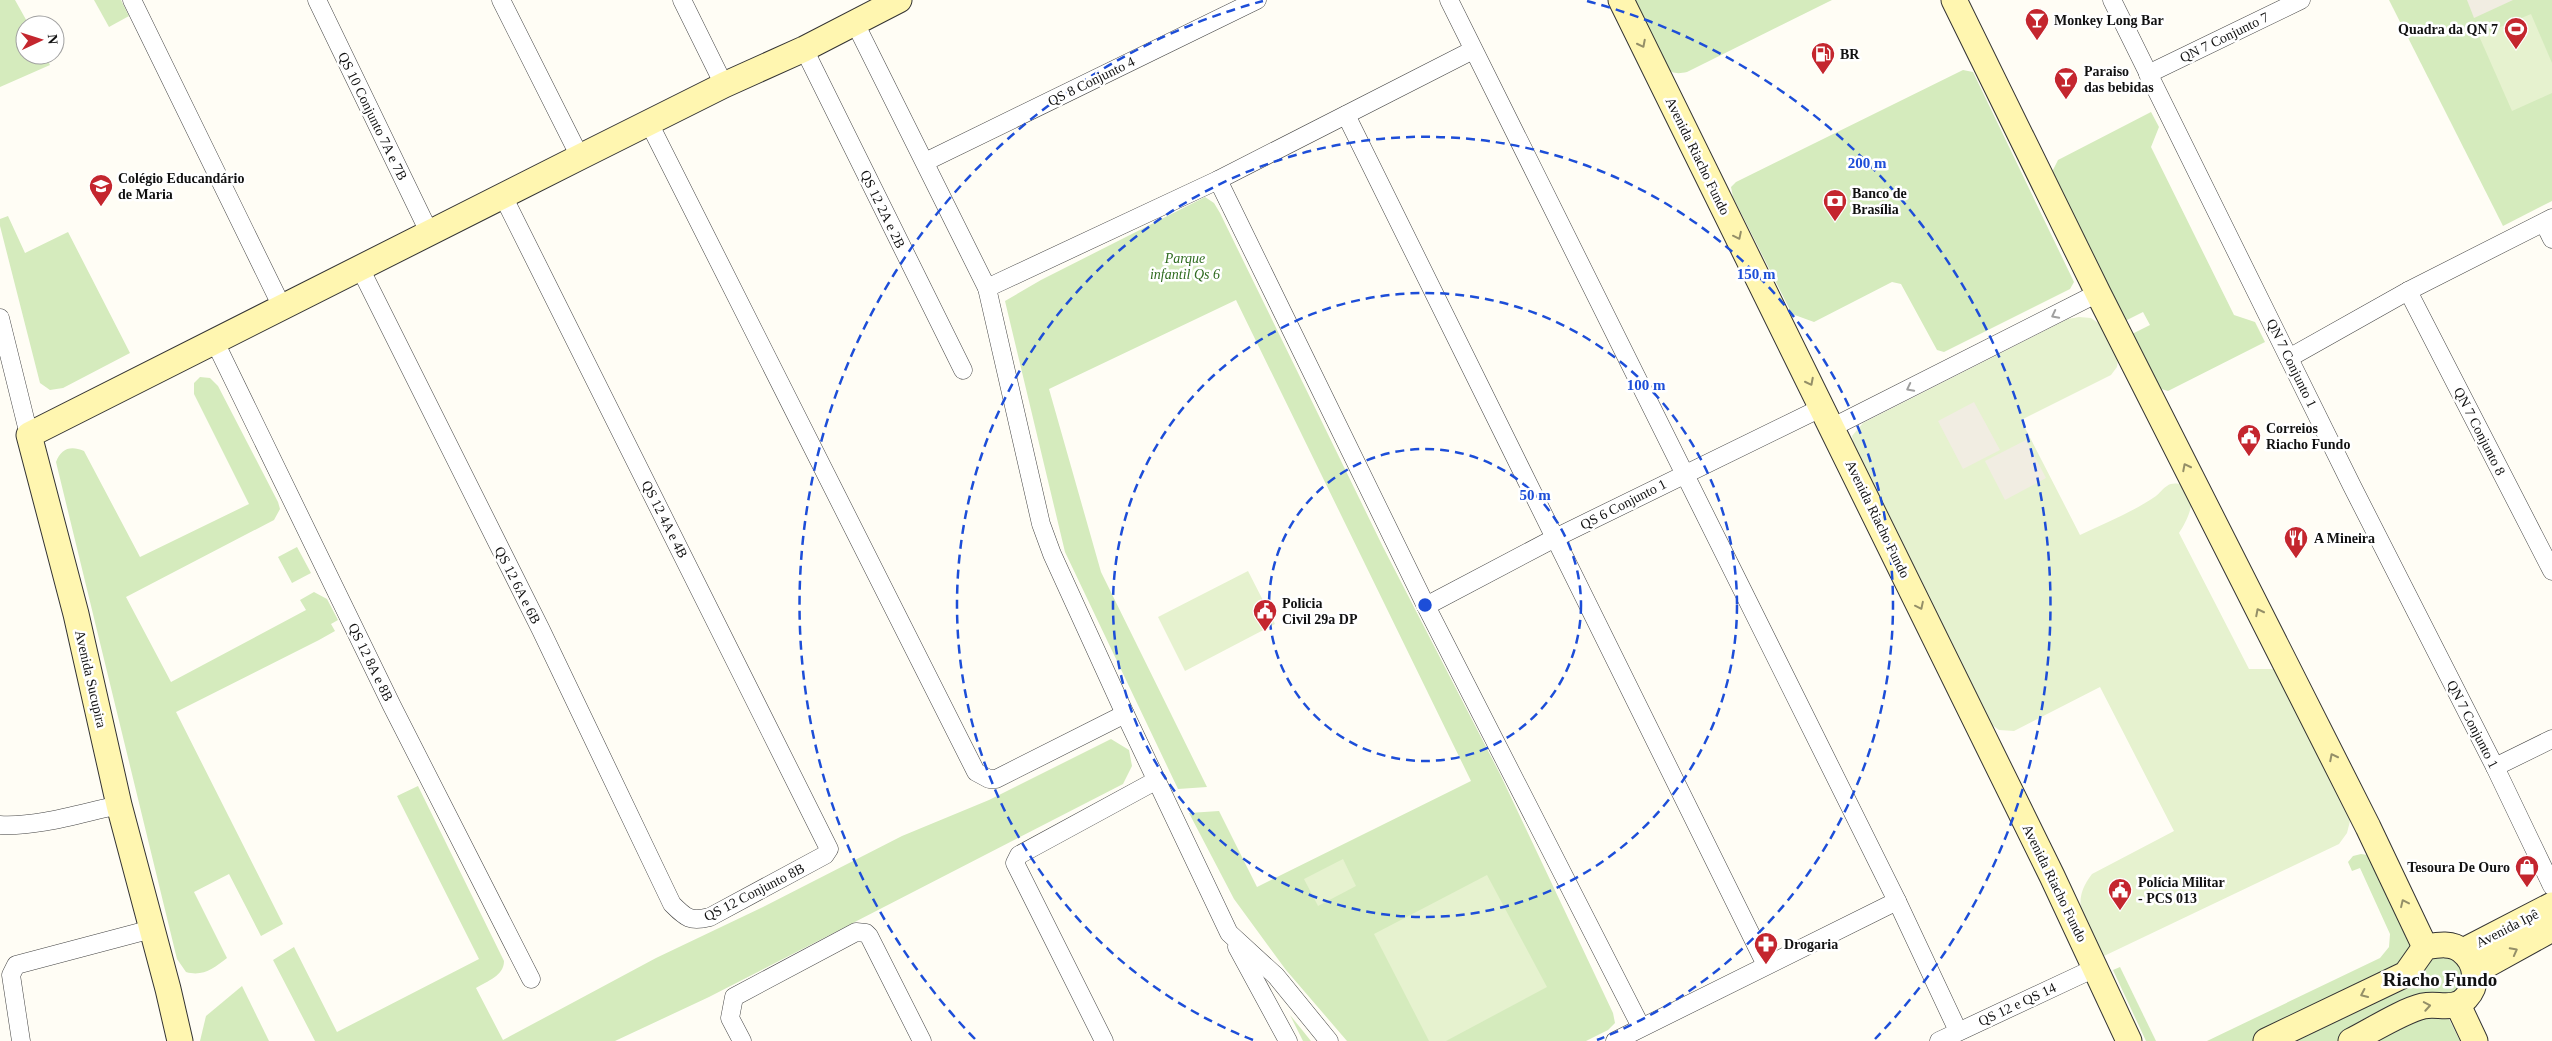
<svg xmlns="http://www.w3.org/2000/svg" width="2552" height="1041" font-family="'Times New Roman',serif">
	<rect width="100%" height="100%" fill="#fffdf5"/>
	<g fill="#d5ebbd">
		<polygon points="0,0 15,0 29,25 25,25 25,55 45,55 50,65 0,87"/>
		<polygon points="94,0 121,0 129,16 109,27"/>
		<path d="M1632 0H1832L1687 72C1678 74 1672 74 1665 67Z"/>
		<polygon points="2389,0 2552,0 2552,201 2503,226"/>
		<polygon points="1963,70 1973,72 2074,282 2070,289 1944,352 1937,350 1901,284 1892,282 1814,322 1792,314 1733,197 1731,187 1736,182"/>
		<polygon points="2151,112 2159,127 2151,147 2234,315 2255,322 2265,342 2168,391 2158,388 2132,334 2150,325 2143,312 2125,321 2052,172 2058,160"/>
		<polygon points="1205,197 1214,203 1220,213 1383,547 1500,774 1613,1013 1615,1023 1608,1030 1586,1041 1347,1041 1286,970 1234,899 1189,813 1219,811 1257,887 1471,781 1236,300 1049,389 1101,572 1207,787 1178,789 1065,552 1005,301 1041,280"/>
		<polygon points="8,216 25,253 68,232 130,353 63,388 50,390 40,383 0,226 0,219"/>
		<path d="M200 377 210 378 218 386 278 502 280 509 274 520 126 597 171 682 306 610 300 600 314 592 327 599 338 620 331 624 335 631 319 640 176 712 283 924 261 936 229 874 194 892 227 958C214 968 203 977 186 972L177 959 56 462C61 449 70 445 84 451L140 557 249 504 194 394V383Z"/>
		<polygon points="297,547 311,573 292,583 278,557"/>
		<path d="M1111 739 1129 750 1132 766 1123 784 709 997 615 1041H315L273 960 294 947 337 1032 479 959 397 796 418 786 504 961C504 976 487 981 476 988L503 1040 656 958 763 907 902 836 989 800Z"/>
		<polygon points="2361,854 2368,855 2411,948 2404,963 2360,989 2253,1041 2207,1041 2380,958 2389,947 2390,934 2360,868 2352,871 2348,862 2353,856"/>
		<path d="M2437 956C2462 959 2469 973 2456 995L2430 996 2339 1041H2289L2420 977C2421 967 2428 960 2437 956Z"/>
		<polygon points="2120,967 2156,1041 2146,1041 2113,970"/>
		<polygon points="242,986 269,1041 200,1041 206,1016"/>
		<polygon points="2433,1011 2448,1017 2460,1041 2371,1041"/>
		<polygon points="1290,1015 1311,1041 1303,1041"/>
	</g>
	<g fill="#e6f2cf">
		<polygon points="2531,14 2552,63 2552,93 2512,111 2479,36"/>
		<path d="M2079 317 2091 318 2101 325 2118 359 2117 367 2111 375 2021 420 2080 535C2105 523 2133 512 2156 496 2160 493 2163 488 2167 486 2171 483 2177 483 2182 485 2201 494 2187 521 2179 533L2249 669H2277L2350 821 2347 833 2339 844 2104 956C2088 925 2067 906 2092 874L2174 831 2100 687 2014 731 1999 730 1988 722 1854 446 1852 436 1863 423 2068 319Z"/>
		<polygon points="1248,571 1275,624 1185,671 1158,617"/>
		<polygon points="1343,859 1356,886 1318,906 1304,879"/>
		<polygon points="1487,875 1547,987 1446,1041 1429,1041 1374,934"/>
	</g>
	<g fill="#f1ede2">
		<polygon points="2467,0 2513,0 2474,18"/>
		<polygon points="1974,402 2000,450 1963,469 1938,421"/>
		<polygon points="2026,440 2046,478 2005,500 1985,461"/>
	</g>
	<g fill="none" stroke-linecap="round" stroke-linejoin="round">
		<g stroke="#444" stroke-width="19">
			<g id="street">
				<polyline points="132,0 282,307"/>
				<polyline points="317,0 429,232"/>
				<polyline points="501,0 580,157"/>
				<polyline points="682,0 724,85"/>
				<polyline points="1449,0 1897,901 1958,1031"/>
				<polyline points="2112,0 2352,486 2495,767 2552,886"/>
				<polyline points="855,23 987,288 1041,524 1052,554 1125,714 1229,933 1276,976 1329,1041"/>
				<polyline points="804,49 963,370"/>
				<polyline points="2148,74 2301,0"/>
				<polyline points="1346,115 1766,965"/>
				<polyline points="649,123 976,772 989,779 996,779 1125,714"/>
				<polyline points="925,162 1257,0"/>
				<polyline points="1218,180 1426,606 1641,1027"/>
				<polyline points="2544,223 2552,239"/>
				<path d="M360 268 541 630 672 904C686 918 690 922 710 917L825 855 829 849 503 196"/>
				<polyline points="987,288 1218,180 1473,50"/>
				<polyline points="2408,291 2552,571"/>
				<polyline points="0,318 29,435"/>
				<polyline points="215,342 392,706 531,979"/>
				<polyline points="2289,358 2408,291 2552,218"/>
				<polyline points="1833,427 2098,293"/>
				<polyline points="1426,606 1555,538 1823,407"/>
				<polyline points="2495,767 2552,739"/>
				<path d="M0 825C39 827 81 813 119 805"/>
				<polyline points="1237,947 1288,1041"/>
				<polyline points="21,1041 11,975 16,965 152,929"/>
				<polyline points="742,1041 730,1018 734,997 856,932 866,933 869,936 922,1041"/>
				<polyline points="1104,1041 1015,863 1019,855 1157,780"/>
				<polyline points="1615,1041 1897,901"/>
				<polyline points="1939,1041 2095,968"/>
			</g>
		</g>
		<g stroke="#333" stroke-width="27">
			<g id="secondary">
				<polyline points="1621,0 2052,876 2129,1041"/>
				<polyline points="1954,0 2098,293 2368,827 2425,947"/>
				<polyline points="2463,951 2552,905"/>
				<polyline points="2476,971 2552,929"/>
				<polyline points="2458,1005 2475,1041"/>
				<polyline points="180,1041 168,989 119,805 76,614 29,435 580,157 724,85 804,49 899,0"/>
				<path d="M2266 1041 2406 974 2425 947C2437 945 2452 942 2462 951 2477 963 2479 984 2466 998 2455 1011 2438 1003 2423 1006 2402 1011 2371 1031 2351 1041"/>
			</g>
		</g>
		<use href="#street" stroke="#fff" stroke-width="18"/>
		<use href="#secondary" stroke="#fff6b0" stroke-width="25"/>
	</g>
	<defs><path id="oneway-chevron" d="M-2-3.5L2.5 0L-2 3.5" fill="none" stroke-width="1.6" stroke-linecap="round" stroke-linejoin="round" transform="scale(1.25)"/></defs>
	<g stroke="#948f68">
		<use href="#oneway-chevron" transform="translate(1642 44) rotate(63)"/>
		<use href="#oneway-chevron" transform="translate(1738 236) rotate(64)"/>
		<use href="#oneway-chevron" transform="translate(1810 382) rotate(63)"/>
		<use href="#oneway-chevron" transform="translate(2186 467) rotate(-117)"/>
		<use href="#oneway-chevron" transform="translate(1920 606) rotate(64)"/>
		<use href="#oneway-chevron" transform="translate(2259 612) rotate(-117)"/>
		<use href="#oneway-chevron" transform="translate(2333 757) rotate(-117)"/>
		<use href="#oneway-chevron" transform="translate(2404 903) rotate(-115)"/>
		<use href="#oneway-chevron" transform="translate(2514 951) rotate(-28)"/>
		<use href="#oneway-chevron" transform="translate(2364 994) rotate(155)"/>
		<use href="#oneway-chevron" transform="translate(2427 1006) rotate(-10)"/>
	</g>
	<g stroke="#a0a0a0">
		<use href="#oneway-chevron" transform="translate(2055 315) rotate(153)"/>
		<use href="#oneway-chevron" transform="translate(1910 388) rotate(153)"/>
	</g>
	<g fill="none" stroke="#1d4ed8" stroke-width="2.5" stroke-dasharray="9 6">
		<circle cx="1425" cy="605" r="156"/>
		<circle cx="1425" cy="605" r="312"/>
		<path d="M1253 1040A468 468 0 1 1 1597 1040"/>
		<path d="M975 1039A625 625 0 0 1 1263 1M1587 1A625 625 0 0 1 1875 1039"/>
	</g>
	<defs>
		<g id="bar-pin" transform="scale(1.25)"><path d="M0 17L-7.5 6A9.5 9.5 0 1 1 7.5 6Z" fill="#c4262e" stroke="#fff"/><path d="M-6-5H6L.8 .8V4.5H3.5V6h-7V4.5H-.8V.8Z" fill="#fff"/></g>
		<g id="stadium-pin" transform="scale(1.25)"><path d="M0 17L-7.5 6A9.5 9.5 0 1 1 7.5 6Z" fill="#c4262e" stroke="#fff"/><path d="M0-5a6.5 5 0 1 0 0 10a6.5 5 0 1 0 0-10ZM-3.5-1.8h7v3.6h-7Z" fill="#fff"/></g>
		<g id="fuel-pin" transform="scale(1.25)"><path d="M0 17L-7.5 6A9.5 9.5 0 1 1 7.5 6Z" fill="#c4262e" stroke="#fff"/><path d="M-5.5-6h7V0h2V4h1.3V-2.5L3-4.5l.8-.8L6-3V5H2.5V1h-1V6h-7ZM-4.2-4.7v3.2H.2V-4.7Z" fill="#fff"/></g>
		<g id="university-pin" transform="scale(1.25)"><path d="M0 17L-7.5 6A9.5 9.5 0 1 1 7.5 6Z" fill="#c4262e" stroke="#fff"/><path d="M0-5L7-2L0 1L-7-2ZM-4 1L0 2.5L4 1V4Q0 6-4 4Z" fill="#fff"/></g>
		<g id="bank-pin" transform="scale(1.25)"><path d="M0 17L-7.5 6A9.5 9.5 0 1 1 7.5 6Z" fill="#c4262e" stroke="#fff"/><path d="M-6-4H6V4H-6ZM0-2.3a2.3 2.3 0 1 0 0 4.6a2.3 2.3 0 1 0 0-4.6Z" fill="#fff"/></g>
		<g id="civic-pin" transform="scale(1.25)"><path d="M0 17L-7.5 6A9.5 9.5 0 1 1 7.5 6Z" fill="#c4262e" stroke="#fff"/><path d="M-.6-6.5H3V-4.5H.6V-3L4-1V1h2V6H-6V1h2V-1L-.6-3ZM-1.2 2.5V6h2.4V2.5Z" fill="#fff"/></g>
		<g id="restaurant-pin" transform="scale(1.25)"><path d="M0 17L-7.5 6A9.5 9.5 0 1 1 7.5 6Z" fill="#c4262e" stroke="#fff"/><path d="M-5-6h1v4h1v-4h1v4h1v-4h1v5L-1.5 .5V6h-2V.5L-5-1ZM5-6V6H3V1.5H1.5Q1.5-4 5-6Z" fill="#fff"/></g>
		<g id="shop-pin" transform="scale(1.25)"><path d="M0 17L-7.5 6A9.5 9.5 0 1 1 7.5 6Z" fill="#c4262e" stroke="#fff"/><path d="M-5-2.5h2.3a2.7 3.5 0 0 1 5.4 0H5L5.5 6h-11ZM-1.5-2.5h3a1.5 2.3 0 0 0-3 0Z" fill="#fff"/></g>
		<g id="pharmacy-pin" transform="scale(1.25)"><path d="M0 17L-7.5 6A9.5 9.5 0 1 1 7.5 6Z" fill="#c4262e" stroke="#fff"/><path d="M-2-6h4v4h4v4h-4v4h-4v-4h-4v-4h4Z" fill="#fff"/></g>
	</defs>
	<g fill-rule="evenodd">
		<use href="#bar-pin" x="2037" y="20"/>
		<use href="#stadium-pin" x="2516" y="29"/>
		<use href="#fuel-pin" x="1823" y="54"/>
		<use href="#bar-pin" x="2066" y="79"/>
		<use href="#university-pin" x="101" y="186"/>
		<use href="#bank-pin" x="1835" y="201"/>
		<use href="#civic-pin" x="2249" y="436"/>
		<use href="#restaurant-pin" x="2296" y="538"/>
		<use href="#civic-pin" x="1265" y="611"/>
		<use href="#shop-pin" x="2527" y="867"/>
		<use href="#civic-pin" x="2120" y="890"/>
		<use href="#pharmacy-pin" x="1766" y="944"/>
	</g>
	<g text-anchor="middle" stroke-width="5" stroke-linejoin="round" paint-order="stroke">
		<g font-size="14" font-weight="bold" fill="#111" stroke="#fff" text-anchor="start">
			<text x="2054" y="25">Monkey Long Bar</text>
			<text x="2498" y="34" text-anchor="end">Quadra da QN 7</text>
			<text x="1840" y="59">BR</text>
			<text x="2084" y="76">Paraiso<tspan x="2084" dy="16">das bebidas</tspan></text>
			<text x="118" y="183">Colégio Educandário<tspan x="118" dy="16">de Maria</tspan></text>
			<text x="1852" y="198">Banco de<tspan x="1852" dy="16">Brasília</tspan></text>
			<text x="2266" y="433">Correios<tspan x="2266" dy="16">Riacho Fundo</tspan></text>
			<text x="2314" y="543">A Mineira</text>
			<text x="1282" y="608">Policia<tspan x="1282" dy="16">Civil 29a DP</tspan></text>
			<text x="2510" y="872" text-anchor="end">Tesoura De Ouro</text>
			<text x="2138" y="887">Polícia Militar<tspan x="2138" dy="16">- PCS 013</tspan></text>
			<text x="1784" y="949">Drogaria</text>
		</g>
		<g font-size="14" fill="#111" stroke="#fff">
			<text transform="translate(2224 37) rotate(-26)" y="5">QN 7 Conjunto 7</text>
			<text transform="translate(1091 81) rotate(-26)" y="5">QS 8 Conjunto 4</text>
			<text transform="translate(373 116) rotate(64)" y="5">QS 10 Conjunto 7A e 7B</text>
			<text transform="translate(1698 156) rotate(64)" y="5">Avenida Riacho Fundo</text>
			<text transform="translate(883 209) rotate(64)" y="5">QS 12 2A e 2B</text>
			<text transform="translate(2292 363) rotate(64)" y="5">QN 7 Conjunto 1</text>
			<text transform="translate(2480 431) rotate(63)" y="5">QN 7 Conjunto 8</text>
			<text transform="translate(1623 504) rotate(-27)" y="5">QS 6 Conjunto 1</text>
			<text transform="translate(665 519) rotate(63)" y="5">QS 12 4A e 4B</text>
			<text transform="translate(1878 519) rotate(64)" y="5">Avenida Riacho Fundo</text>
			<text transform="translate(518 585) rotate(63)" y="5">QS 12 6A e 6B</text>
			<text transform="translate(371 662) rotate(64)" y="5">QS 12 8A e 8B</text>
			<text transform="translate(91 679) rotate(77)" y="5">Avenida Sucupira</text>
			<text transform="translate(2473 724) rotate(63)" y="5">QN 7 Conjunto 1</text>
			<text transform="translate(2055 883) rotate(64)" y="5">Avenida Riacho Fundo</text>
			<text transform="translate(754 892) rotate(-27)" y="5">QS 12 Conjunto 8B</text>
			<text transform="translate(2507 928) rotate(-27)" y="5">Avenida Ipê</text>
			<text transform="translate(2017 1004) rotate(-25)" y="5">QS 12 e QS 14</text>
		</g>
		<g font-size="14" font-style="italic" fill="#2f6b1f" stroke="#fff">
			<text x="1185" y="263">Parque<tspan x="1185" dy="16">infantil Qs 6</tspan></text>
		</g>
		<g font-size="19" font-weight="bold" fill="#111" stroke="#fff">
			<text x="2440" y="986">Riacho Fundo</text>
		</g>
	</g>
	<circle cx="1425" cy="605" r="8" fill="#1d4ed8" stroke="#fff" stroke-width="2.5"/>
	<g font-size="15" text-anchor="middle" font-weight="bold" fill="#1d4ed8" stroke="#fff" stroke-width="5" stroke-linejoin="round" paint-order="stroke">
		<text x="1867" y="168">200 m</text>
		<text x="1756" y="279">150 m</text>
		<text x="1646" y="390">100 m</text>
		<text x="1535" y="500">50 m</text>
	</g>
	<g transform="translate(40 40) rotate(86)"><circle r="24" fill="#ffffff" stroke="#a0a0a0"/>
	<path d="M0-4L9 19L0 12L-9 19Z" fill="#c4262e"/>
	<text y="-8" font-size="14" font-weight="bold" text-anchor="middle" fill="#111111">N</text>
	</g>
</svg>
